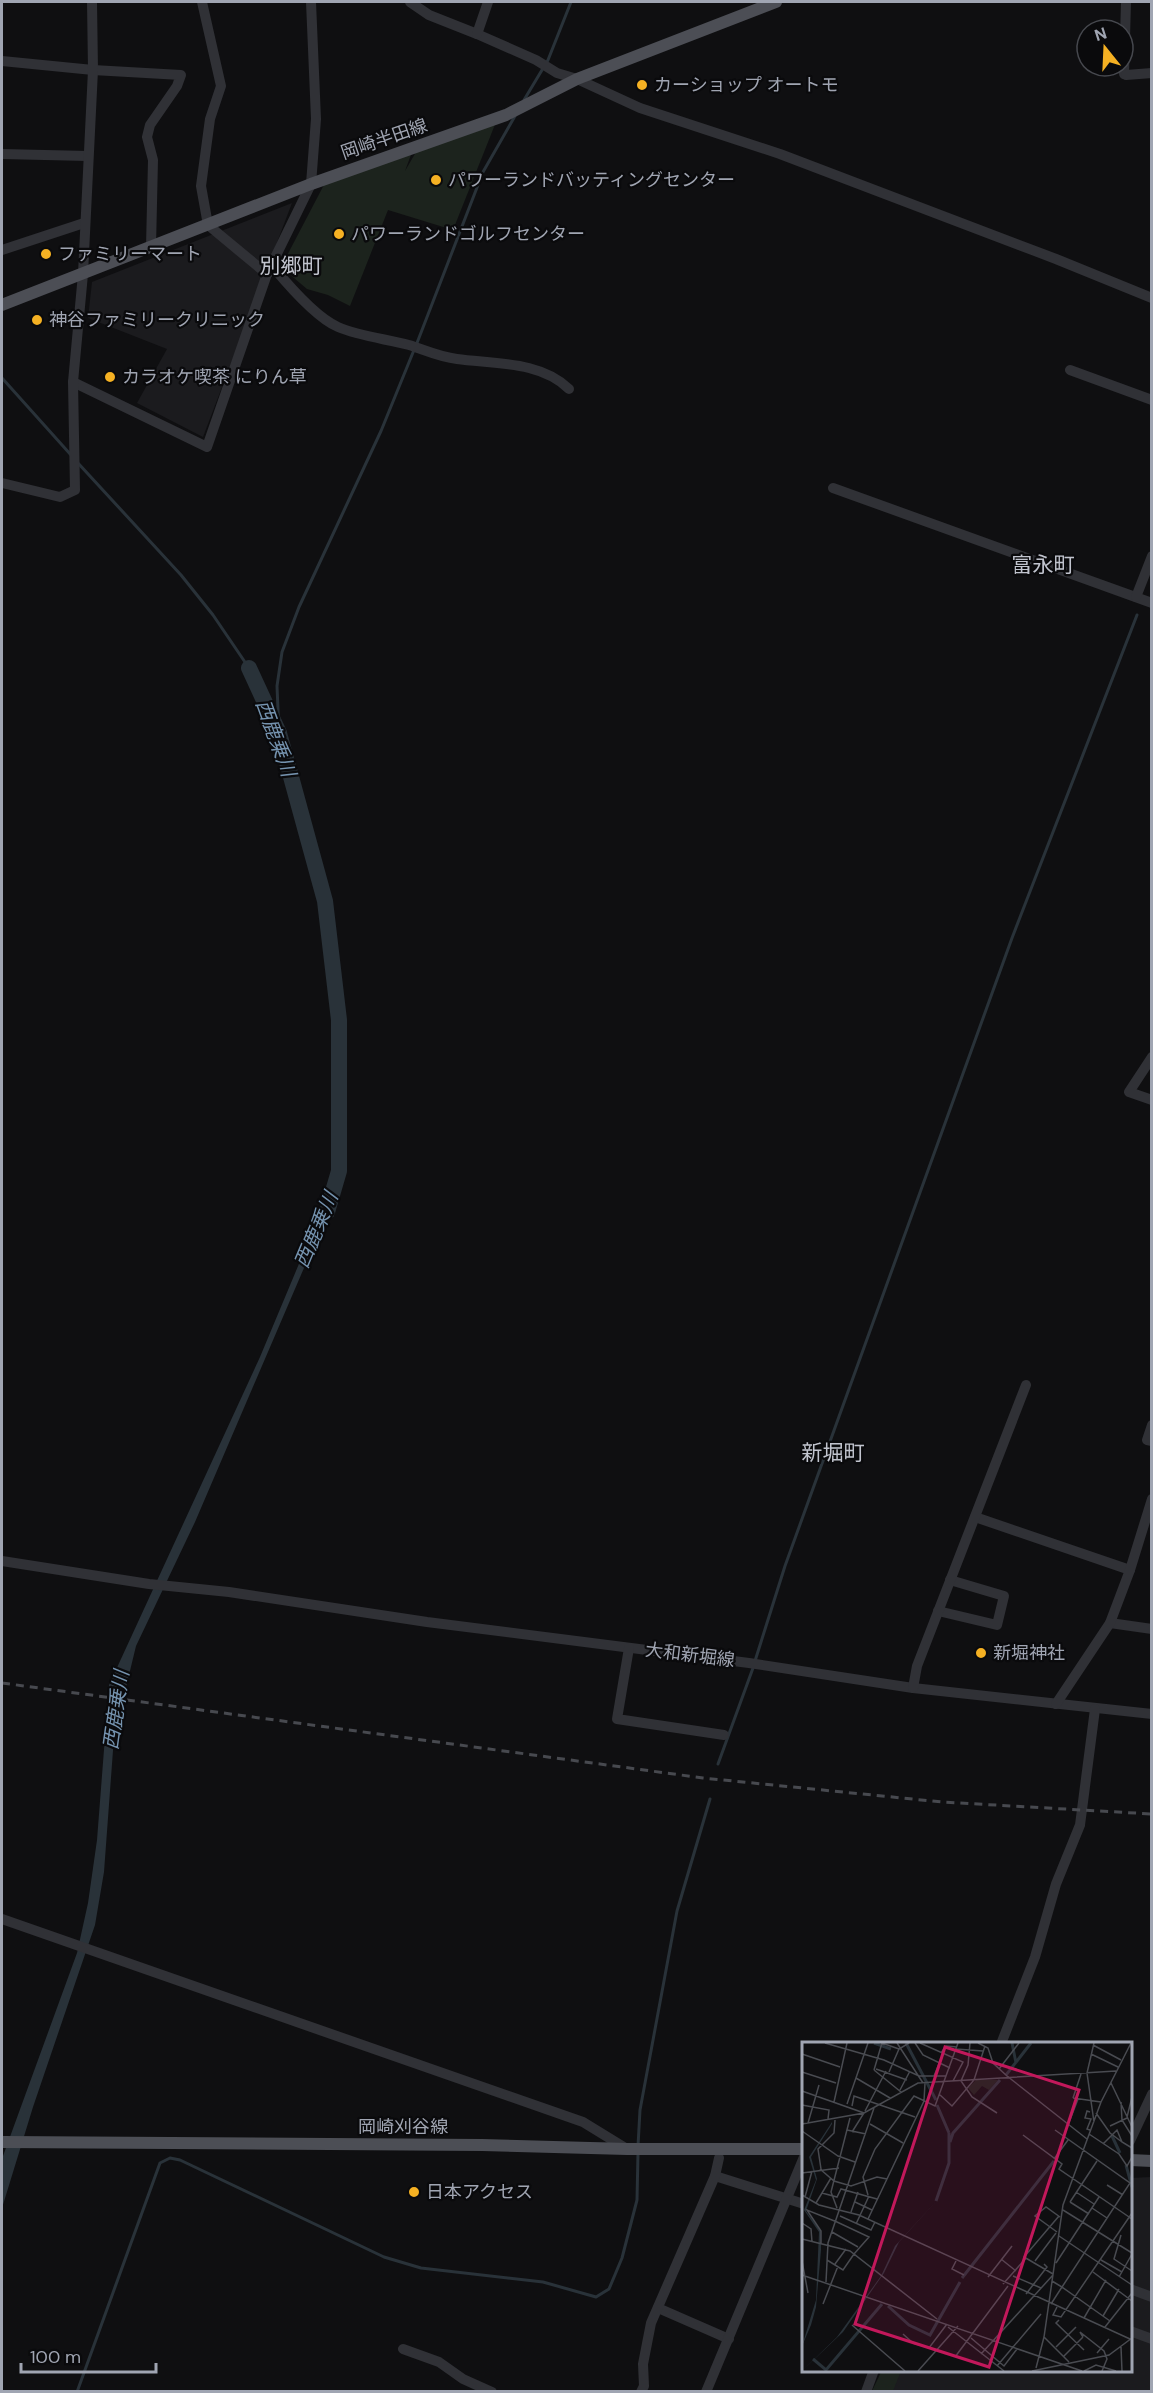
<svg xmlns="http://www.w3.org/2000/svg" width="1153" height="2393" font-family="'DM Sans','Noto Sans JP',sans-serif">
	<rect width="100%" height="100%" fill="#0f0f11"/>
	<g fill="#1b1b1e">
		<polygon points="292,203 203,437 137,403 167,349 88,318 92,282"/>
		<polygon points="1151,2177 1151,2338 1131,2330 1130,2178"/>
		<polygon points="1131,2333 1151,2340 1151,2391 874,2392 883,2371 1130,2370"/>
	</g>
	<g fill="#1c231d">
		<polygon points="496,122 453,230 388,210 350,306 328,295 307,289 281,267 327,179 412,152 405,171 416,152"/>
		<polygon points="882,2370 901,2371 893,2391 872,2391"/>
	</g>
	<polygon fill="#293239" points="337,1191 195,1522 136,1646 114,1737 104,1872 95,1925 33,2107 2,2208 3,2156 77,1953 88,1903 97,1840 109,1685 260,1357 329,1192"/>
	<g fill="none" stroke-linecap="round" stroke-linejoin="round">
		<g stroke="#293239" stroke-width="3">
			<polyline points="524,100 548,60 571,2"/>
			<polyline points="417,343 483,172 515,116"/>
			<polyline points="2,378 71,455"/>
			<polyline points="77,462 181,575 213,615 249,668"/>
			<polyline points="279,733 277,686 282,652 299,607 381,431 414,350"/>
			<polyline points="755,1661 785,1566 1012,938 1137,615"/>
			<polyline points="718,1764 753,1668"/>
			<polyline points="638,2146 640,2110 677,1911 710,1799"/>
			<polyline points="77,2392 160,2163 170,2158 180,2160 384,2257 421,2268 543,2282 596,2297 609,2289 622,2258 637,2200 638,2153"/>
		</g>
		<polyline stroke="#293239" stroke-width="16" points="249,668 279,733 325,901 339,1020 339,1171 327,1212"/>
		<g stroke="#303136" stroke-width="10">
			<polyline points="202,2 221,86 210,119 201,186 208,225 267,274"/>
			<polyline points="410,2 429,15 477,34 536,60 557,73 577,79 640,108 780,154 1056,259 1152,298"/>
			<polyline points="477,34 488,2"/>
			<polyline points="2,61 93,70 181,75 177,86 150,125 147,137 153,160 151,247"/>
			<polyline points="1124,74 1126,2"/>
			<polyline points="1126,75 1152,73"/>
			<polyline points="2,154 88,156"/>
			<polyline points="2,250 84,223"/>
			<path d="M267 274 274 268C289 286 317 318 338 327 359 336 386 339 409 345 425 350 439 357 457 359 494 364 541 361 569 389"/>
			<polyline points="1070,370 1152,400"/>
			<polyline points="73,382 207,447 267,274 311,184 316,119 311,2"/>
			<polyline points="2,483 60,497 75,490 73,382 83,274 93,70 92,2"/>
			<polyline points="833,488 1152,603"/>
			<polyline points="1136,597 1152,556"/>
			<polyline points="1152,1057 1129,1092 1152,1100"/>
			<polyline points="1152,1425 1147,1440 1152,1441"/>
			<polyline points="975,1517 1130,1570"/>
			<polyline points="2,1561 149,1584 229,1592 427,1622 749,1663 913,1688 1152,1714"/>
			<polyline points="938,1611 997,1625 1004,1596 950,1580"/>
			<polyline points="1110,1623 1152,1629"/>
			<polyline points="629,1648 617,1719 724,1735"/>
			<polyline points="913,1688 917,1666 1026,1385"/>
			<polyline points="1056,1704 1110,1623 1130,1570 1152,1499"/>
			<polyline points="2,1919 583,2122 627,2149"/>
			<polyline points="1001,2044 1035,1957 1056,1884 1080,1825 1095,1709"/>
			<polyline points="1130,2141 1152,2094"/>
			<polyline points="715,2176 804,2204"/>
			<polyline points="1130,2289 1152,2297"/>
			<polyline points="658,2308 729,2339"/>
			<polyline points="1130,2331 1152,2339"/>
			<polyline points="403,2349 439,2362 463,2379 492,2392"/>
			<polyline points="641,2392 644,2386 643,2364 651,2323 715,2176 719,2158"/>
			<polyline points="706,2392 804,2157"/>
			<polyline points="866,2392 874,2370"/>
		</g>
		<g stroke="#4c4e55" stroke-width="12">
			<polyline points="2,305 311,184 506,115 577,79 776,2"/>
			<polyline points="2,2142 482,2145 627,2149 804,2149"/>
			<polyline points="1130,2160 1152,2161"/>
		</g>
		<polyline stroke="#47494f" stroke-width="3" stroke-dasharray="8 6" stroke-linecap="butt" points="2,1683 703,1778 942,1802 1152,1814"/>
	</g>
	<g fill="#f5b123" stroke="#0a0a0c" stroke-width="2">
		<circle cx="642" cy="85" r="6"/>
		<circle cx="436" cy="180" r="6"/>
		<circle cx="339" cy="234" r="6"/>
		<circle cx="46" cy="254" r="6"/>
		<circle cx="37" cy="320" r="6"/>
		<circle cx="110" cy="377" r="6"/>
		<circle cx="981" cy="1653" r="6"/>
		<circle cx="414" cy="2192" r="6"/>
	</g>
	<g text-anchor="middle" stroke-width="4.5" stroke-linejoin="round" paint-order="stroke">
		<g font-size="18" fill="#a0a5b2" stroke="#0a0a0c" text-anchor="start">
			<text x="654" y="91">カーショップ オートモ</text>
			<text x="448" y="186">パワーランドバッティングセンター</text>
			<text x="351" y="240">パワーランドゴルフセンター</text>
			<text x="58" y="260">ファミリーマート</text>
			<text x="49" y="326">神谷ファミリークリニック</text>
			<text x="122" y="383">カラオケ喫茶 にりん草</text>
			<text x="993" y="1659">新堀神社</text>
			<text x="426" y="2198">日本アクセス</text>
		</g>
		<g font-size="18" fill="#a0a5b2" stroke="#0a0a0c">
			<text transform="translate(384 139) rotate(-19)" y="6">岡崎半田線</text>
			<text transform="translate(690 1655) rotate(7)" y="6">大和新堀線</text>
			<text x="403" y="2133">岡崎刈谷線</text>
		</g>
		<g font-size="20" font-style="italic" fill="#7593af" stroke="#0a0a0c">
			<text transform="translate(276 738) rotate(70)" y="7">西鹿乗川</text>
			<text transform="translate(316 1230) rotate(-67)" y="7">西鹿乗川</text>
			<text transform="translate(116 1710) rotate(-82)" y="7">西鹿乗川</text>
		</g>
		<g font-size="21" fill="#c1c4ce" stroke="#0a0a0c">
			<text x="291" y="273">別郷町</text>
			<text x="1043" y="572">富永町</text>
			<text x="833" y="1460">新堀町</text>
		</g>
	</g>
	<g transform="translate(802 2042)">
		<rect width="330" height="330" fill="#0f0f11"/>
		<path d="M174 38H196L187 48 180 44 172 53 166 46Z" fill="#1c231d"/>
		<path d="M30 80V82L9 115 15 137 4 169 19 189V208L14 265 9 283 0 304 14 258 17 190 2 168 14 138 7 115ZM138 155 97 200 82 231 41 290 0 329 35 295 79 234 93 204Z" fill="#293239"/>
		<path fill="none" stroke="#293239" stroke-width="3" d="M72 1 89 7M104 1 134 58M210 1 214 21M204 33 229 1M135 63 147 91M310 94 318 111M148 100 151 91 198 38M324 123 330 145M134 159 147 121V91M160 236 252 119M86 264 107 283 128 293 158 240M11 317 24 328 80 262"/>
		<path fill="none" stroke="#494b51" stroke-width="1.5" d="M23 1 82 18 117 34H144M95 1 121 41M113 1 121 13 148 26M118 1 161 20 151 39M168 1 166 23 159 39 170 55 195 71M176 1 186 6 191 21 205 34 285 97M291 3 319 18M154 7 181 9M139 11 144 4 155 5M0 12 38 25M289 12 316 25M74 27 105 38M197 27 217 1M72 28 80 1 97 7M72 28 99 50M0 30 34 41M87 30 97 7 107 1M132 34 141 12M54 36 88 56M309 41 330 85M98 48 108 29M0 49 62 71 50 90M137 52 150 64 172 38 183 4M271 56 299 60M271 56 279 32M32 60 45 1M319 60 320 78 330 94M45 62 66 1M0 63 27 68 26 77M50 64 52 54 113 75M63 69 84 29M294 71 308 91 320 100M325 75 330 55M292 80 285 31 292 1M6 81 17 43M0 82 62 71 116 41 314 29M68 82 101 101M266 83 276 57M308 84 325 76M45 88 64 92M253 88 328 141 260 245 308 279M288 88 285 87 289 77 283 76 285 69 288 70M0 89 36 114 53 120M287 92 317 112 325 124 330 115M221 93 260 122 257 127 330 177M301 102 315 88 320 100 330 106M252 117 266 98M18 127 32 139 49 144 75 135 85 137M19 127 16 107 32 91 33 78M0 131 37 126M305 143 321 153M274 150 292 162M20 151 35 155 39 147 75 157M0 153 17 163 57 173 328 297M66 153 61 135 73 107 112 54 133 64 156 1M3 155 10 129M53 160 70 168M268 160 295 119M268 160 287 172M14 161 29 136M35 166 29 150 48 76M290 166 305 176M261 168 330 211M49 170 56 150M38 174 69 188 73 180M66 177 122 59 123 41M35 180 67 195 52 212M0 181 9 187 10 200M54 182 67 154M30 190 56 205M255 190 233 174 244 165 258 175M319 193 312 217 330 229M257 194 330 243M0 197 48 209 135 277M19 202V189L5 168 35 180M199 217 214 229M25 218 41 228 52 212M299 218 320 230M0 219 6 251M154 219 150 227 162 233M233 219 254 191M254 221 297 155M33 222 44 207M291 230 330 259M251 232 222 215 257 174M0 233 280 329M211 234 239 246M186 235 210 204M317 235 330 212M24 240 26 201 72 66M201 242 224 216M224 252 245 225 242 222M21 262 36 224M249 262 260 245 250 239M255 265 251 273 259 275 330 171M301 274 317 247M282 276 304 238M257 278 254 281 282 308M50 283 103 329M146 285 202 329M303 285 330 251M101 292 111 301 127 306 145 282M242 295 267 320M281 295 278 290 302 309 305 317 300 329M169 296 202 324 215 307M254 305 274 285M319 305 320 329M295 311 307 297M179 312 251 233M262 314 281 295M153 315 206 244M195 324 239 272M234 326 242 295 261 163 299 60 329 1M116 329 156 284M230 329 307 313 330 296M282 329 294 323 314 329"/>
		<path fill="#c2185b" fill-opacity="0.15" stroke="#c2185b" stroke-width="3" d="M143 5 277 48 187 325 53 282Z"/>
		<rect width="330" height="330" fill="none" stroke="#a0a5b2" stroke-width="3"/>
	</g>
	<rect width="1153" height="2393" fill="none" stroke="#a0a5b2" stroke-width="6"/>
	<g transform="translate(1105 48) rotate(342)"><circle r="28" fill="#0a0a0c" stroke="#46484e" stroke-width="1.5"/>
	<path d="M0-4.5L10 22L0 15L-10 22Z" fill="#f5b123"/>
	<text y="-9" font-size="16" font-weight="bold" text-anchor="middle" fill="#a0a5b2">N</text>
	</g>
	<path d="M21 2363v9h135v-9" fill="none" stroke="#a0a5b2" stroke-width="3"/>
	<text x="30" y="2363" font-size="18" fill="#a0a5b2" stroke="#0a0a0c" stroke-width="4.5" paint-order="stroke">100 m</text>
</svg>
